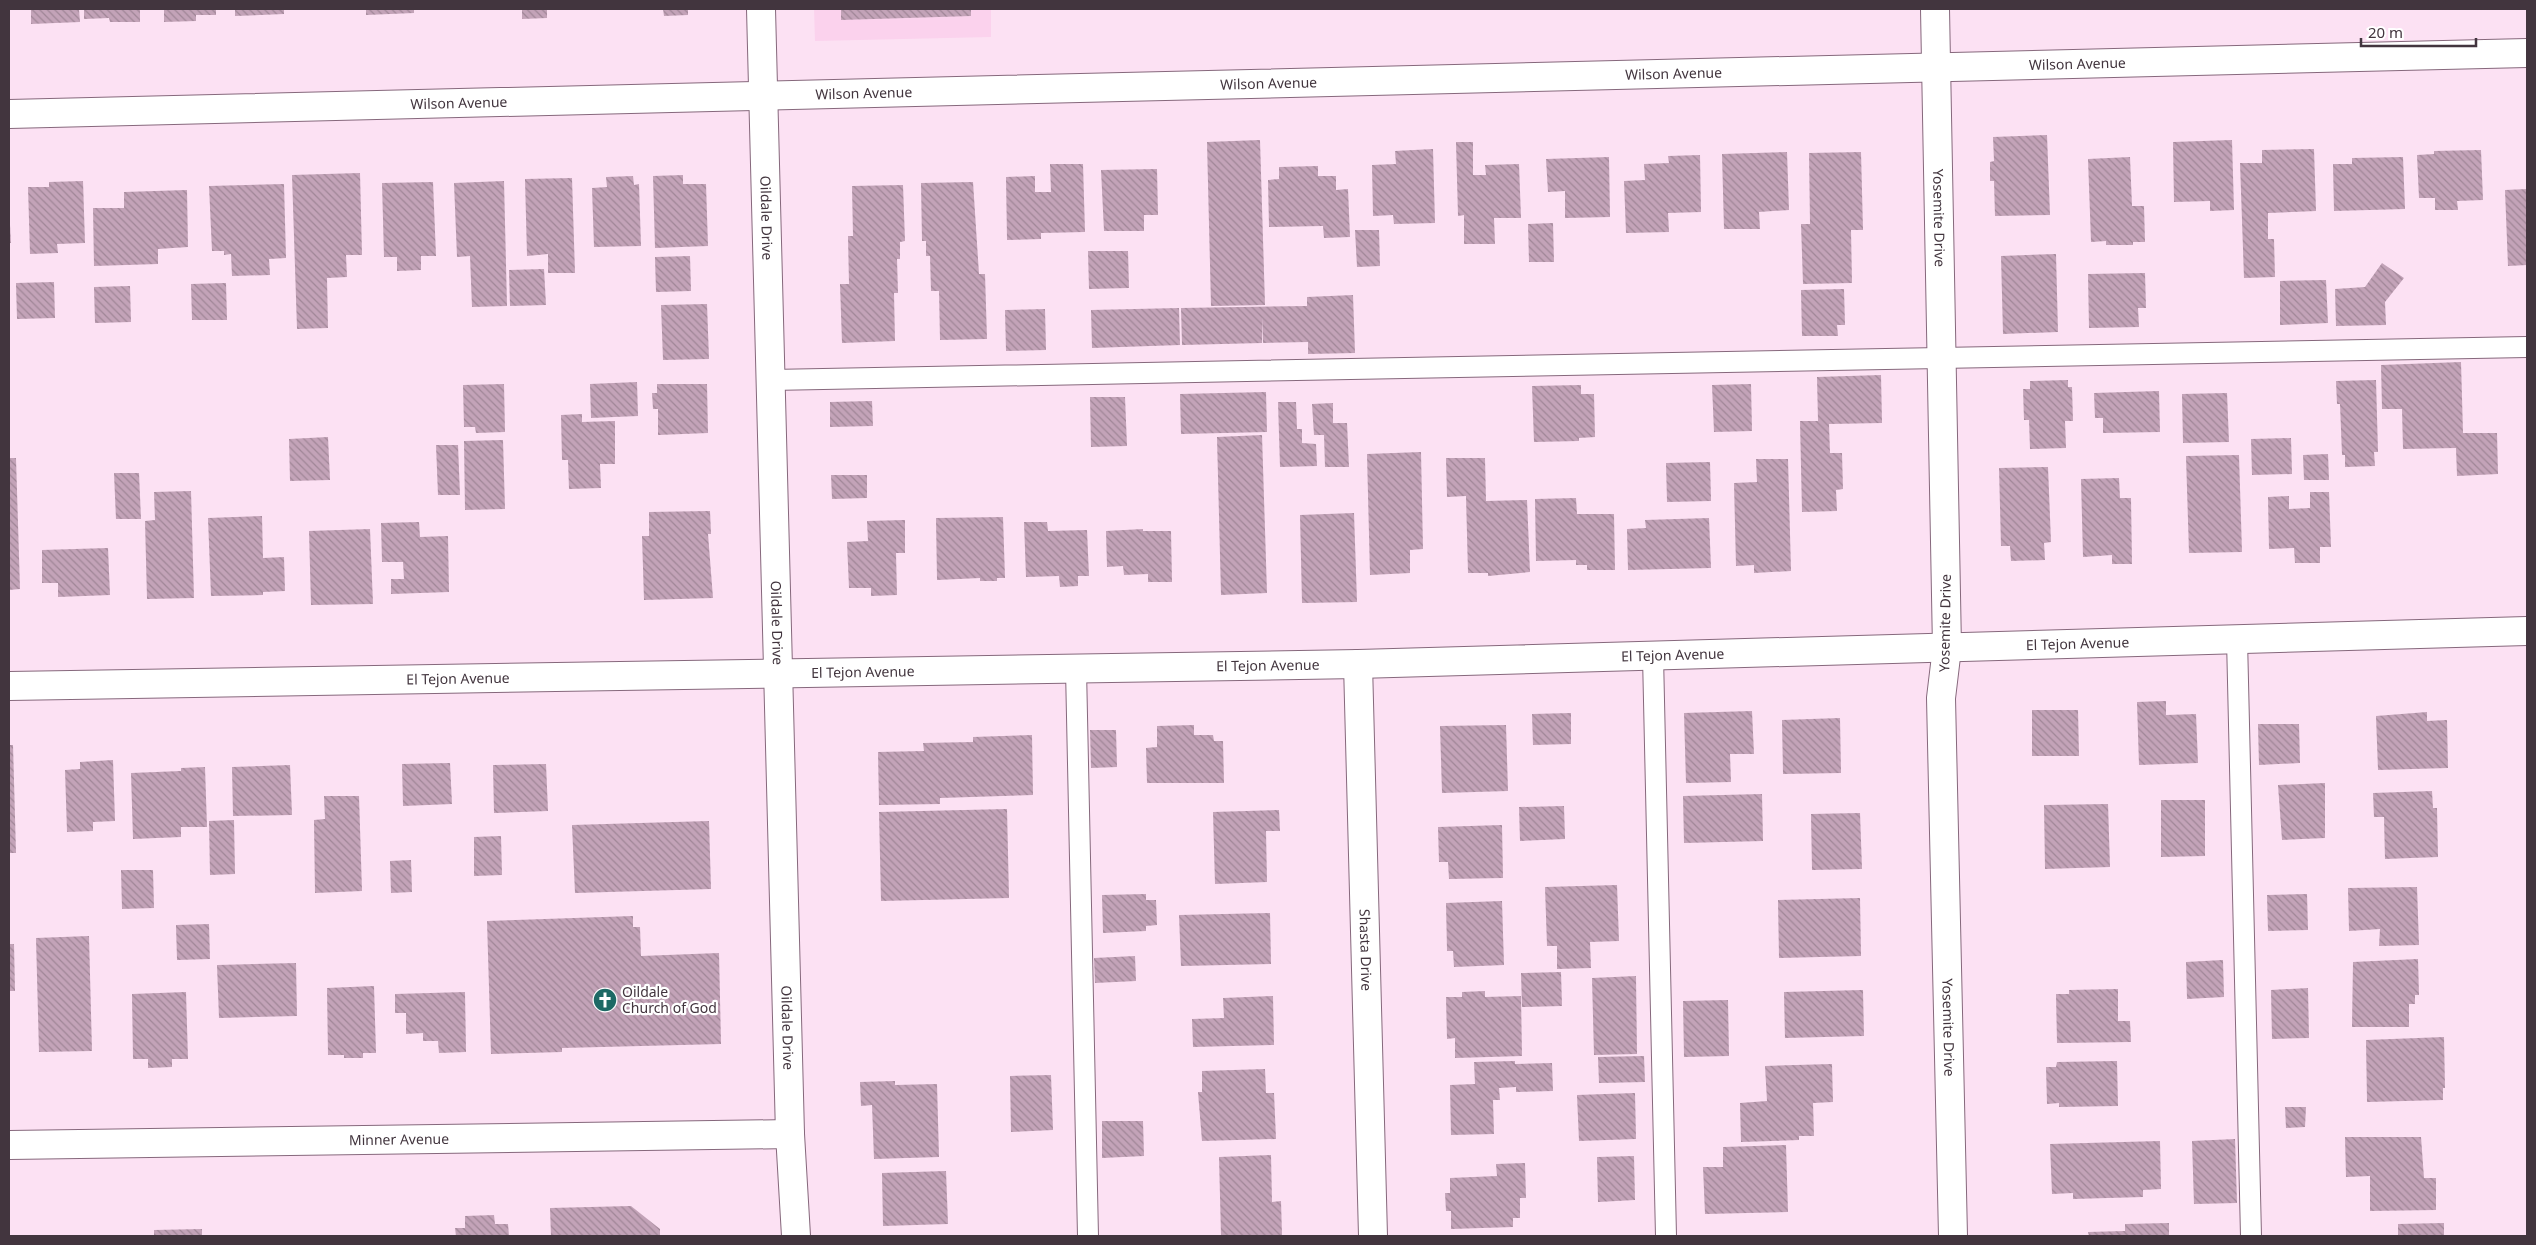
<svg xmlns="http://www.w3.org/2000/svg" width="2536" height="1245" font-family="'Noto Sans',sans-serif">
	<defs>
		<pattern id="building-back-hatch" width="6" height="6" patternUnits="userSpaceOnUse" patternTransform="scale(1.25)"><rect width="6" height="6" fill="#c3a3b8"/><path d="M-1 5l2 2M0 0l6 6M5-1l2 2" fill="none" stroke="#a08697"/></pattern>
	</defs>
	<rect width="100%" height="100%" fill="#fce1f3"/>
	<polygon fill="#fbd2ed" points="814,9 991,9 991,37 815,41"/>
	<g fill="url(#building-back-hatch)">
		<polygon points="31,9 79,9 80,22 31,24"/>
		<polygon points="84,9 140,9 140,22 110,22 109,18 84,19"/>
		<polygon points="164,9 216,9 216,15 196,15 196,21 164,22"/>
		<polygon points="235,9 284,9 284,14 235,16"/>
		<polygon points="366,9 414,9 414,13 366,15"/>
		<polygon points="522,9 547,9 547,18 522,19"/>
		<polygon points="663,9 688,9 688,15 664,16"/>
		<polygon points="841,9 971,9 971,16 841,20"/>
		<polygon points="2047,135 2050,215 1995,216 1994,181 1990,181 1990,162 1994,161 1993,137"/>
		<polygon points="1260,140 1265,305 1211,306 1207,142"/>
		<polygon points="2232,140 2234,210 2210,211 2210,201 2174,202 2173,142"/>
		<polygon points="1456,142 1473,142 1473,175 1486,175 1485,165 1519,164 1521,218 1494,218 1495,244 1464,244 1464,215 1458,216"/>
		<polygon points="1433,149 1435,223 1394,224 1393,215 1373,216 1372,165 1396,164 1395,151"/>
		<polygon points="2314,149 2316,211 2268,213 2268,239 2274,239 2275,277 2244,278 2240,163 2262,163 2262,150"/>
		<polygon points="2481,150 2483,200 2457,201 2458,210 2435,210 2435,198 2419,198 2417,155 2434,154 2434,151"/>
		<polygon points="1787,152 1789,210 1759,212 1760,229 1724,229 1722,154"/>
		<polygon points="1861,152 1863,230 1851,230 1852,283 1803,284 1801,224 1810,224 1809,153"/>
		<polygon points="1700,155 1701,212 1668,213 1669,232 1626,233 1624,181 1645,180 1644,164 1669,163 1668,156"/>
		<polygon points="1609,157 1610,217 1565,218 1565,191 1548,192 1546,159"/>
		<polygon points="2130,157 2132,206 2144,206 2145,242 2133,242 2133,245 2106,245 2106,241 2091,242 2088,159"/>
		<polygon points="2403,157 2405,209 2334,211 2333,164 2352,164 2352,158"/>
		<polygon points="1050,164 1083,164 1085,232 1041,233 1041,239 1007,240 1006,177 1035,176 1035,192 1051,192"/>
		<polygon points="1318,166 1318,176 1336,176 1336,190 1348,189 1350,237 1324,238 1323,226 1269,227 1268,180 1279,179 1279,167"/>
		<polygon points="1157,169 1158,215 1144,215 1144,231 1104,231 1101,170"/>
		<polygon points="360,173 362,255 346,255 347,277 327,278 328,328 297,329 292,175"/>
		<polygon points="683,175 683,184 706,184 708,246 655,248 653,176"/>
		<polygon points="633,176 634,185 639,184 641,246 594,247 592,188 607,187 606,177"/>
		<polygon points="572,178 575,273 548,273 548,254 527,256 525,179"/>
		<polygon points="83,181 85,243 57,244 58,253 30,254 28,187 49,187 49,182"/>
		<polygon points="504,181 507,306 472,307 470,256 457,257 454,183"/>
		<polygon points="433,182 436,256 421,256 421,270 397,271 397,257 384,257 382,183"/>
		<polygon points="973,182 979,274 985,274 987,339 940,340 939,291 931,291 930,256 926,256 926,241 922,241 921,183"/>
		<polygon points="284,184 286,258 269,259 270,275 232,276 231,254 224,255 224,251 212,251 209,186"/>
		<polygon points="903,185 905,241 900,242 900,259 897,259 898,293 894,293 895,341 842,343 840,284 849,284 848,236 853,236 852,186"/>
		<polygon points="2527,189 2527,265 2508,266 2505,190"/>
		<polygon points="187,190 188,247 158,249 158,264 94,266 93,208 124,208 124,192"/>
		<polygon points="9,206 11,243 9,243"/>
		<polygon points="1553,223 1554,262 1529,262 1528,224"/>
		<polygon points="1355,230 1379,230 1380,266 1357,267"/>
		<polygon points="1088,251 1128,251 1129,288 1089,289"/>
		<polygon points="2056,254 2058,332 2003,334 2001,256"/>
		<polygon points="690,256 691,291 656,292 655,257"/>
		<polygon points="2382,263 2404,278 2385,302 2386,325 2336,326 2335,289 2365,287"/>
		<polygon points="544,269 546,305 510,306 509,270"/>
		<polygon points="2145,273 2146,308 2138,308 2139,327 2089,328 2088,274"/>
		<polygon points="2326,280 2328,323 2280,325 2280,281"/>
		<polygon points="54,282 55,318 17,319 16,283"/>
		<polygon points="226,283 227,320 192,320 191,284"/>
		<polygon points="130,286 131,322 95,323 94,287"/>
		<polygon points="1844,289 1845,325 1837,325 1838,336 1802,336 1801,290"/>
		<polygon points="1353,295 1355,353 1308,354 1308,342 1263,343 1262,317 1262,343 1182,345 1181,308 1307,306 1307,297"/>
		<polygon points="707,304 709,359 663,360 661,305"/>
		<polygon points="1179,308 1180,345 1092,348 1091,310"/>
		<polygon points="1045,309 1046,350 1006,351 1005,310"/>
		<polygon points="2461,362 2463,433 2497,433 2498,474 2457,476 2456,448 2403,449 2402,409 2382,409 2381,365"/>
		<polygon points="1881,375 1882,423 1829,424 1830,453 1842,453 1843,489 1836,490 1837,511 1802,512 1800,421 1818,421 1817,377"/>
		<polygon points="2068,380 2068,387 2072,387 2073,421 2065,421 2066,448 2030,449 2029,420 2024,420 2023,389 2030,389 2030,381"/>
		<polygon points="2376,380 2378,452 2374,452 2375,466 2345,467 2345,455 2342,455 2340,404 2337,404 2336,381"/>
		<polygon points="637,382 638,416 591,418 590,384"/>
		<polygon points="504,384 505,432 476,433 475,427 464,427 463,385"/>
		<polygon points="657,384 707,384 708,433 658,435 658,409 653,409 652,393 657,393"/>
		<polygon points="1751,384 1752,431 1714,432 1712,385"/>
		<polygon points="1581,385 1581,394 1594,394 1595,437 1579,438 1579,441 1534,442 1532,386"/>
		<polygon points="2159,391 2160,432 2103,433 2103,418 2095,418 2094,393"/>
		<polygon points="1266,392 1267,432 1181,434 1180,394"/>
		<polygon points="2227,393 2229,442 2183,443 2182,394"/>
		<polygon points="1090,397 1125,397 1127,446 1091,447"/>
		<polygon points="872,401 873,426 830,427 830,402"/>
		<polygon points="1278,402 1296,402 1297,429 1302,429 1302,443 1316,444 1317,466 1280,467"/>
		<polygon points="1333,403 1333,423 1347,423 1349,467 1325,467 1324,435 1314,435 1312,404"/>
		<polygon points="582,414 582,422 615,421 615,464 600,464 601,488 569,489 568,460 562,460 561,415"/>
		<polygon points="1262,435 1267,593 1221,595 1217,437"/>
		<polygon points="328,437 330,480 290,481 289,439"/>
		<polygon points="2291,438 2292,474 2252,475 2251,439"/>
		<polygon points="503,440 505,509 465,510 464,441"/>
		<polygon points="436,445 458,445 460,495 438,495"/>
		<polygon points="1421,452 1423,549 1410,550 1410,573 1370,575 1367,454"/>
		<polygon points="2328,454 2329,480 2304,480 2303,455"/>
		<polygon points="2239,455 2242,552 2189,553 2186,456"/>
		<polygon points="9,458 16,458 20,589 9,590"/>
		<polygon points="1446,458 1485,458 1486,501 1527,500 1530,572 1488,576 1488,573 1468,573 1466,496 1447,497"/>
		<polygon points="1756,459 1788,459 1791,571 1754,573 1754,565 1736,566 1734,483 1757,482"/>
		<polygon points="1710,462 1711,501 1667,502 1666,463"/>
		<polygon points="2048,467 2051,542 2044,543 2045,560 2011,561 2010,546 2001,546 1999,468"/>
		<polygon points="114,473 139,473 141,519 116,519"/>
		<polygon points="831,475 867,475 867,498 832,499"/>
		<polygon points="2119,478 2120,498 2131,498 2132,564 2112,564 2112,555 2083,557 2081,479"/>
		<polygon points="191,491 194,598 147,599 145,521 155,520 154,492"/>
		<polygon points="2310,492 2329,492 2331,547 2320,547 2320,563 2295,563 2294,548 2269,549 2268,497 2289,496 2289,509 2310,508"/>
		<polygon points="1576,498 1577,514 1614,514 1615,570 1587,570 1587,565 1576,565 1576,560 1536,561 1535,499"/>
		<polygon points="710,511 711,534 708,534 713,598 644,600 642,536 649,536 649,512"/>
		<polygon points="1354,513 1357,602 1302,603 1300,515"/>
		<polygon points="262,516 263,558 284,557 285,591 263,592 263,595 211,596 208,518"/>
		<polygon points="1003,517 1005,578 997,578 997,581 980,581 980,578 937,580 936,518"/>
		<polygon points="1709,518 1711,568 1628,570 1627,529 1646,528 1645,520"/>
		<polygon points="905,520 905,553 896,553 897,595 871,596 871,588 849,588 847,542 868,541 867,521"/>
		<polygon points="419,522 420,537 448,536 449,592 391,594 391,579 404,579 403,562 382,562 381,523"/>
		<polygon points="1024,522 1047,522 1048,531 1087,530 1089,576 1078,576 1078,586 1060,587 1059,576 1026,577"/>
		<polygon points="370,529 373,604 311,605 309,531"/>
		<polygon points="1143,529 1143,531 1171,531 1172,582 1148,582 1148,574 1124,575 1123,566 1107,567 1106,531"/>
		<polygon points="108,548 110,595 58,597 58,583 42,583 42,550"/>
		<polygon points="2166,701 2166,715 2196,714 2198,763 2139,765 2137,702"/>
		<polygon points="2032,710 2078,710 2079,756 2032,756"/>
		<polygon points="1752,711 1754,754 1730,754 1731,782 1686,783 1684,713"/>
		<polygon points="2427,712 2427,721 2447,720 2448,768 2378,770 2376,716"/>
		<polygon points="1571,713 1571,744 1533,745 1532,714"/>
		<polygon points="1840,718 1841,773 1783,774 1782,720"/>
		<polygon points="2258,724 2299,724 2300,763 2259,765"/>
		<polygon points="1194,725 1194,735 1213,735 1214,741 1223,741 1224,783 1147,783 1146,748 1157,747 1157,726"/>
		<polygon points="1506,725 1508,791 1442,793 1440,726"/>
		<polygon points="1090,730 1116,730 1117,767 1091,768"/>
		<polygon points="1032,735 1033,795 940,798 940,804 879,805 878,752 924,751 923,743 973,742 973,737"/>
		<polygon points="9,745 13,745 16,853 9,853"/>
		<polygon points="113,760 115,821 93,822 93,831 67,832 65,770 80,769 80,762"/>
		<polygon points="450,763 452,804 403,806 402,764"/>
		<polygon points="546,764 548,811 494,813 493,765"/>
		<polygon points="290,765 292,815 233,816 232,767"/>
		<polygon points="205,767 207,827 181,827 181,837 133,839 131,773 181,771 181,768"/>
		<polygon points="2325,783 2325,838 2282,840 2278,785"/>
		<polygon points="2432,791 2433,808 2437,808 2438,857 2385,859 2384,817 2374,817 2373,793"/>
		<polygon points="1762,794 1763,841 1684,843 1683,796"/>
		<polygon points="324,796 359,796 362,891 315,893 314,820 325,819"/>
		<polygon points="2161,800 2205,800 2205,856 2161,857"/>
		<polygon points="2108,804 2110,867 2045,869 2044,805"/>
		<polygon points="1564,806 1565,839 1520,841 1519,807"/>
		<polygon points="1007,809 1009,898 881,901 879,812"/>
		<polygon points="1279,810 1280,831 1266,831 1267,882 1215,884 1213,812"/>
		<polygon points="1860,813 1862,869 1812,870 1811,814"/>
		<polygon points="234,820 235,874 210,875 209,821"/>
		<polygon points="709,821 711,889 575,893 572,825"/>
		<polygon points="1502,825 1503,878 1449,879 1448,862 1439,862 1438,827"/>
		<polygon points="501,836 502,875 474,876 474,837"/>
		<polygon points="411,860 412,892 391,893 390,861"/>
		<polygon points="121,870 153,870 154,908 122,909"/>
		<polygon points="1617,885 1619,941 1590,942 1591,968 1557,969 1557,946 1547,946 1545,887"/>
		<polygon points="2417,887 2419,945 2379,946 2380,929 2349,931 2348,888"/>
		<polygon points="1146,894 1146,900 1156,900 1157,925 1146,926 1146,931 1103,933 1102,895"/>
		<polygon points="2307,894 2308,930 2268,931 2267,895"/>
		<polygon points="1860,898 1861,956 1779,958 1778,900"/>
		<polygon points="1502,901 1504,965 1454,967 1453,951 1447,951 1446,903"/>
		<polygon points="1270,913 1271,964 1181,966 1179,915"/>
		<polygon points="633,916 633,927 640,927 641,956 719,953 721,1044 562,1048 562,1052 491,1054 487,921"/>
		<polygon points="209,924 210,959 177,960 176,925"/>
		<polygon points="89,936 92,1051 39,1052 36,938"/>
		<polygon points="9,944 14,944 15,991 9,991"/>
		<polygon points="1135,956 1136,981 1095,983 1094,958"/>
		<polygon points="2418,959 2419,995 2415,995 2415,1004 2409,1004 2409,1027 2352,1027 2353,962"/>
		<polygon points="2223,960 2224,997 2187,999 2186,962"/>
		<polygon points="296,963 297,1016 219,1018 217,965"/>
		<polygon points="1561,972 1562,1006 1522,1007 1521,973"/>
		<polygon points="1636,976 1637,1054 1594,1055 1592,978"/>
		<polygon points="374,986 376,1053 363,1053 363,1058 344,1058 344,1055 328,1055 327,988"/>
		<polygon points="2308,988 2309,1038 2272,1039 2271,990"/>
		<polygon points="2118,989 2118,1021 2130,1021 2131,1042 2057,1043 2056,994 2069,994 2069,990"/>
		<polygon points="1863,990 1864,1036 1785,1038 1784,992"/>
		<polygon points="1485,991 1485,997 1521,996 1522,1056 1455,1058 1455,1038 1447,1039 1446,997 1462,997 1462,992"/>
		<polygon points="186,992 188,1059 172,1059 172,1067 148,1068 148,1059 133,1059 132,994"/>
		<polygon points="465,992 466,1052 439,1053 438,1041 423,1041 423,1033 406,1034 406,1013 395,1013 395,994"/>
		<polygon points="1273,996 1274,1045 1193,1047 1192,1019 1224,1018 1223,998"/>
		<polygon points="1728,1000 1729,1056 1684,1057 1683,1001"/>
		<polygon points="2444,1037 2445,1088 2443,1088 2443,1100 2367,1102 2366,1040"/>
		<polygon points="1644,1056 1645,1082 1599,1083 1598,1057"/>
		<polygon points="1515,1061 1515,1064 1552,1063 1553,1091 1516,1092 1516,1087 1499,1088 1500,1100 1493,1100 1494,1134 1451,1135 1450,1085 1475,1084 1474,1062"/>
		<polygon points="2117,1061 2118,1106 2059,1107 2059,1103 2047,1104 2046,1067 2056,1067 2057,1062"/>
		<polygon points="1832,1064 1833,1102 1813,1103 1814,1136 1799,1136 1799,1140 1741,1142 1740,1103 1767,1101 1765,1066"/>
		<polygon points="1265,1069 1266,1093 1274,1093 1276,1139 1202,1141 1198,1092 1202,1092 1202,1071"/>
		<polygon points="1051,1075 1053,1130 1011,1132 1010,1076"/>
		<polygon points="895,1081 895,1085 937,1084 939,1157 874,1159 872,1105 861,1106 860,1082"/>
		<polygon points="1635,1093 1636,1139 1579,1141 1577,1095"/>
		<polygon points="2285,1107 2306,1107 2305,1127 2286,1128"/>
		<polygon points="1102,1121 1143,1121 1144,1156 1102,1158"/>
		<polygon points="2345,1137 2421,1137 2424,1178 2436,1178 2436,1210 2370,1211 2370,1176 2346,1177"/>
		<polygon points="2235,1139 2237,1203 2194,1204 2192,1141"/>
		<polygon points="2160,1141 2161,1189 2143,1190 2143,1197 2073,1199 2073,1193 2052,1194 2050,1144"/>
		<polygon points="1786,1145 1788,1212 1705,1214 1703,1167 1723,1167 1723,1147"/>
		<polygon points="1271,1155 1272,1202 1281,1201 1282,1235 1221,1236 1219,1157"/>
		<polygon points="1634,1156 1635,1200 1598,1202 1597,1157"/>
		<polygon points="1525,1163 1526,1198 1520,1198 1520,1218 1513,1218 1513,1227 1451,1229 1451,1211 1446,1211 1445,1193 1450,1193 1450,1178 1497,1176 1496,1164"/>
		<polygon points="946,1171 948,1224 883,1226 882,1173"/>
		<polygon points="631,1206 660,1229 660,1236 551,1236 550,1208"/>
		<polygon points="494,1215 495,1224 508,1224 509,1236 456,1236 455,1228 465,1228 465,1216"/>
		<polygon points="2169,1223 2169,1236 2089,1236 2088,1232 2125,1231 2125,1224"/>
		<polygon points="2444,1223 2444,1236 2398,1236 2398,1224"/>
		<polygon points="202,1229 202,1236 154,1236 154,1230"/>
	</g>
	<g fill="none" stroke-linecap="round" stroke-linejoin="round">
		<g stroke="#86687c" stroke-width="22">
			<g id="service">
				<polyline points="771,380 2527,347"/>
				<polyline points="2237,639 2251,1236"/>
				<polyline points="1653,656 1666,1236"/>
				<polyline points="1076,669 1088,1236"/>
			</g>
		</g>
		<g stroke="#86687c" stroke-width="30">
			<g id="minor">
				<path id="s1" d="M1935 9 1947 648 1941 698 1953 1236"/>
				<path id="s2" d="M9 114 2527 53"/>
				<path id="s3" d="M1358 664 1373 1236"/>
				<path id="s4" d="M9 686 1358 664 2527 631"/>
				<path id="s5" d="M9 1145 790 1134"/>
			</g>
		</g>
		<g stroke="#86687c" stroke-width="30">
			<g id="tertiary">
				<path id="s6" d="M761 9 790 1134 796 1236"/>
			</g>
		</g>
		<use href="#service" stroke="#fff" stroke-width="20"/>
		<use href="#minor" stroke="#fff" stroke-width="28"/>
		<use href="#tertiary" stroke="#fff" stroke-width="28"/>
	</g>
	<defs>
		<g id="church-disc" transform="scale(1.25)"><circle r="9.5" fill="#1d6965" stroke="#fff"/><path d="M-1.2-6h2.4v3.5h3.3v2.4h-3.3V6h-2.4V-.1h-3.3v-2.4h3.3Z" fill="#fff"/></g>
	</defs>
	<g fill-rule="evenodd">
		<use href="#church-disc" x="605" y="1000"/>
	</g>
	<g text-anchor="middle" stroke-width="4.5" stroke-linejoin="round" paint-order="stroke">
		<g font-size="14" fill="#42353e" stroke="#fff">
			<text dy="5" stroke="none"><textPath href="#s2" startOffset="2069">Wilson Avenue</textPath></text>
			<text dy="5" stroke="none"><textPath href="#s2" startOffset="1665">Wilson Avenue</textPath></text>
			<text dy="5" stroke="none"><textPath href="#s2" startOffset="1260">Wilson Avenue</textPath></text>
			<text dy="5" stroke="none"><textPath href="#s2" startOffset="855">Wilson Avenue</textPath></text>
			<text dy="5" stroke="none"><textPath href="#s2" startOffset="450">Wilson Avenue</textPath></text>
			<text dy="5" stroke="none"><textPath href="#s6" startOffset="209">Oildale Drive</textPath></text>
			<text dy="5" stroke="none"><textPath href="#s1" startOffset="209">Yosemite Drive</textPath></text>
			<text dy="5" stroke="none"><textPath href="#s6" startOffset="614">Oildale Drive</textPath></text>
			<text transform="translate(1945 623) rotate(-89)" y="5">Yosemite Drive</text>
			<text dy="5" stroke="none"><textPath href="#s4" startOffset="2069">El Tejon Avenue</textPath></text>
			<text dy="5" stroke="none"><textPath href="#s4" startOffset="1664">El Tejon Avenue</textPath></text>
			<text dy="5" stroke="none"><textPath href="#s4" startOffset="1259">El Tejon Avenue</textPath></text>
			<text dy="5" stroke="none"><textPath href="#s4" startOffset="854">El Tejon Avenue</textPath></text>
			<text dy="5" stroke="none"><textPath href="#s4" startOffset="449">El Tejon Avenue</textPath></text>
			<text dy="5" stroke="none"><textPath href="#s3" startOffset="286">Shasta Drive</textPath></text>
			<text dy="5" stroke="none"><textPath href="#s6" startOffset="1019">Oildale Drive</textPath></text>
			<text dy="5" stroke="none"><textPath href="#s1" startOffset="1019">Yosemite Drive</textPath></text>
			<text dy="5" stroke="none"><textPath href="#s5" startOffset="390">Minner Avenue</textPath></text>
		</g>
		<g font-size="14" fill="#42353e" stroke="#fff" text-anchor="start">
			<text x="622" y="997">Oildale<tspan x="622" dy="16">Church of God</tspan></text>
		</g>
	</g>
	<rect width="2536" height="1245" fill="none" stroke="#42353e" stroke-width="20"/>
	<path d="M2361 38v8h115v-8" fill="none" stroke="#42353e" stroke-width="2.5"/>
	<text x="2368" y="38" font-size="15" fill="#42353e" stroke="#ffffff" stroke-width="4" paint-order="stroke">20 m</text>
</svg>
